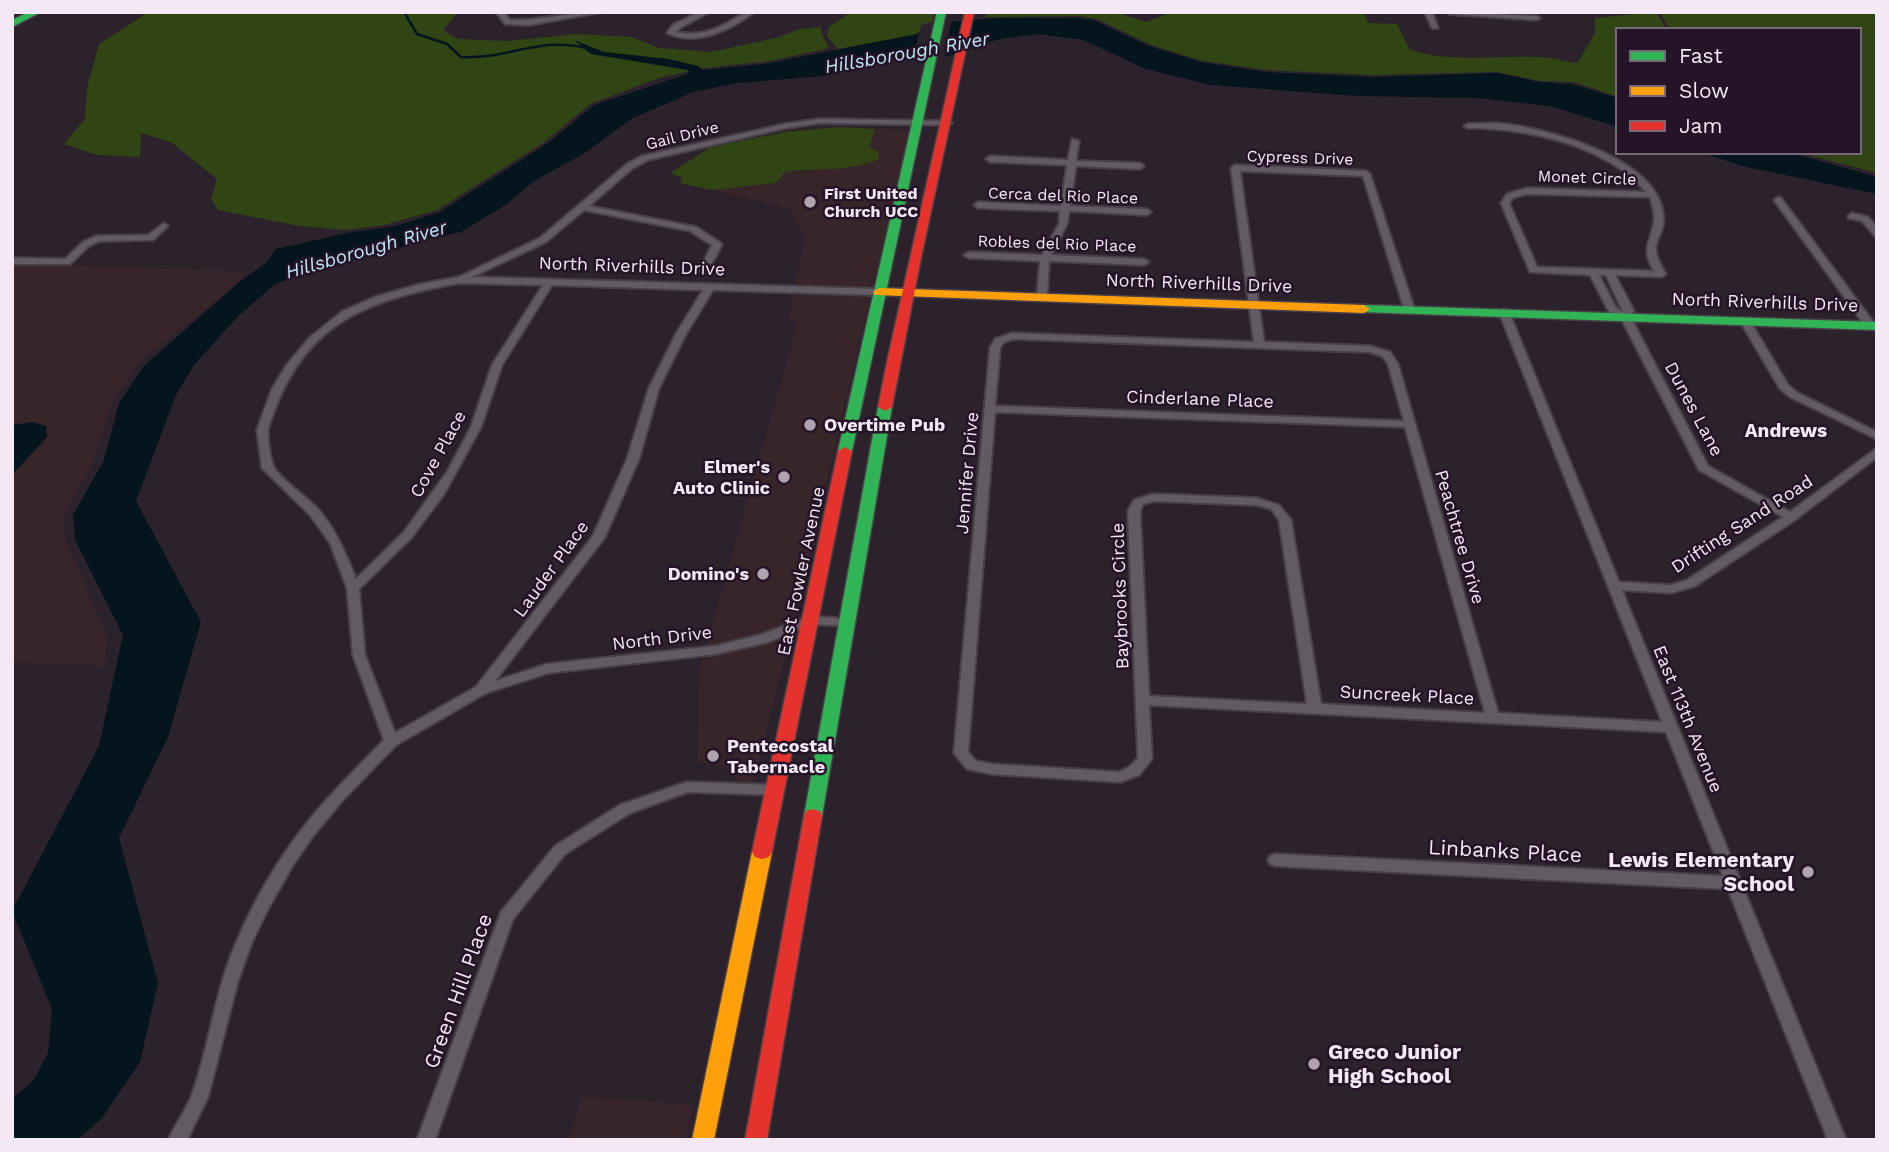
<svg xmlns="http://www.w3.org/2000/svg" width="1889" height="1152" font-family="'Work Sans',sans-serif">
	<rect width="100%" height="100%" fill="#2c222c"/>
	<g fill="#37252a">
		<polygon points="875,129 910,130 872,289 795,287 805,236 788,208 712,190 776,183 785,172 814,171 869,147"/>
		<polygon points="12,264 245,271 238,283 139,362 112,403 93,463 63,516 66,540 107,637 105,666 12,662"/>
		<polygon points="794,292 871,294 793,622 759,635 706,646 798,322 788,319"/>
		<polygon points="790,634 754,783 741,783 725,767 698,762 699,673 703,656 765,644"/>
		<polygon points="581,1097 693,1104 685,1140 569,1140"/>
	</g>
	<g fill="#304513">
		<polygon points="149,12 458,12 443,30 458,39 508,41 577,34 631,37 659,48 711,52 776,38 800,29 821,27 822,35 829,48 770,61 705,68 662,77 590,104 543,143 437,210 384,225 345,230 299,226 218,210 211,199 217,179 171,142 141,133 140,157 97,155 64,144 85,119 87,88 99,44"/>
		<polygon points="847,12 934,12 932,23 917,34 838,49 827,36 829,27 847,15"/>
		<path d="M987 12H1115L1146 22 1173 12H1363L1368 23 1397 24 1410 50C1451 63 1495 55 1537 57 1550 57 1563 61 1575 63L1578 62 1595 33V18L1656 12 1667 30H1618V97L1574 82 1540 81 1497 72 1372 75 1267 70 1203 61 1151 45 1097 19 1078 16 986 17Z"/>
		<polygon points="1660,12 1877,12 1877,173 1797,152 1859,152 1859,30 1670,30"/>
		<path d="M839 127 875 129 869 147 878 152 879 159C847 173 818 167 785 172L776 183 712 190 680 183 682 178 670 173 711 147 785 132Z"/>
	</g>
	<g fill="#04151d">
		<polygon points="997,18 1078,18 1096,21 1149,46 1201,62 1267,72 1373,77 1497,73 1540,82 1572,84 1618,98 1618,127 1550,106 1477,98 1357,96 1211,85 1146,69 1083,40 1037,34 1005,38 976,45 964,53 922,61 901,58 866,64 825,76 738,83 693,92 631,119 585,153 534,181 507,204 461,232 384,248 345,249 273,286 239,315 194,365 176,395 136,501 201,622 168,737 119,838 158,983 140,1062 102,1118 77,1140 12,1140 12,1099 33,1081 48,1053 52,1009 12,911 99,746 123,635 75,540 73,515 104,460 119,403 143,367 238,283 267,262 276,249 347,233 396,226 440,212 548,143 594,105 690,73 687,70 591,54 574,40 604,52 669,59 698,66 703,70 770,63 917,34 932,23"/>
		<polygon points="1699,152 1788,152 1877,177 1877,194 1746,167"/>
		<polygon points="32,422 46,426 47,437 12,475 12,425"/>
	</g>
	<polygon fill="#2c222c" points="952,19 944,60 920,64 912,61 921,26 927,23"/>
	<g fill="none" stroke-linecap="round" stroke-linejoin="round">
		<path stroke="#04151d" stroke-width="2.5" d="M404 12 417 34 447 44 461 57C506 60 540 36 586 48"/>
		<polygon fill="#04151d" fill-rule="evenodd" points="397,238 405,243 403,247 344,258 305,269 296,264 299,260 341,248"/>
		<g stroke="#484049" stroke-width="4">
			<g id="street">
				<path d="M506 12 505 14 510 20C541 21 570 12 601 12L529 25 505 24 497 13Z"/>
				<path d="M700 12H709L680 28 676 32C694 36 711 32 727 23 737 18 743 12 754 12 731 30 696 47 667 33L674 24Z"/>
				<polygon points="1425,12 1432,12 1438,28 1432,28"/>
				<polygon points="1447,12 1536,16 1540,18 1536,20 1450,14"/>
				<path d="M820 119 948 121 952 123 948 125 820 123 785 128 648 160 633 168 589 206 696 227 722 244C716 256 713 266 700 271L695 268 704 261 712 245 690 231 584 210 546 242 472 277 879 289 884 292 879 295 713 290 686 334 659 388 639 459 605 537 495 681 547 664 716 646 760 635 811 616 845 619 849 620 851 623 849 626 812 624 768 642 716 654 548 673 486 693 396 745 343 800 313 836 293 865 267 911 252 942 238 981 208 1097 187 1140H168C175 1125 185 1112 191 1097 208 1052 213 1003 230 958 250 906 279 856 314 814 336 788 360 765 384 740L353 655 347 588 330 543 310 515 262 468 257 430 272 389 286 366 309 338 343 311 375 297 421 284 459 277 540 238 627 164 642 156 785 124ZM460 283 543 285 492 365 471 427 447 472 404 532 356 579C346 554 336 530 318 509 305 495 286 484 275 469 270 461 268 441 268 432 268 426 272 418 274 412 307 320 372 299 460 283ZM552 285 703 290 676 334 649 388 627 459 593 536 476 687 395 733 365 655 359 589 412 537 444 494 481 427 502 365Z"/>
				<path d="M1497 123C1544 127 1656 157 1663 213 1667 241 1643 238 1666 274L1661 277 1615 275 1634 311 1630 316 1708 466 1790 512 1877 448V457L1795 520 1695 586 1671 593 1622 590 1846 1140H1828L1728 889 1275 866 1270 864 1268 860 1270 856 1275 854 1723 876 1666 732 1149 705 1152 759 1139 775 1120 782 992 774 967 769 954 753 990 348 995 339 1012 333 1254 342 1231 168 1235 165 1366 171 1370 174 1414 308 1412 310 1409 311 1404 308 1363 176 1240 171 1264 342 1370 346 1390 352 1398 364 1498 713 1662 722 1499 312 1501 310 1504 309 1509 312 1619 582 1671 585 1687 580 1783 517 1699 470 1621 318 1609 312 1590 275 1530 272 1501 203 1507 194 1527 188 1646 192C1606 145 1527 128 1468 128L1464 126 1468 124ZM1527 194 1650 197C1652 205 1655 212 1654 221 1651 244 1640 247 1654 271L1537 267 1509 203 1513 198ZM1599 275H1606L1623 312 1616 308ZM1013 339 1369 352 1382 356 1388 364 1404 421 995 406 1000 348 1003 343ZM995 412 1405 427 1485 713 1321 704 1291 520 1279 505 1256 498 1153 494 1134 500 1128 511 1138 758 1129 767 1119 772 992 764 976 761 968 752ZM1154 501 1256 505 1271 509 1279 520 1307 704 1149 696 1140 511 1143 504Z"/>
				<polygon points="1072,139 1079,141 1076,161 1140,163 1144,166 1140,169 1076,166 1070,206 1147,209 1151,212 1147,215 1069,211 1067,224 1051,255 1144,259 1149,262 1144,265 1049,261 1047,297 1042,300 1037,297 1040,261 969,258 964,255 969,252 1042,255 1059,224 1060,211 978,208 974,205 978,202 1061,206 1067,165 990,162 986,159 990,156 1068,160"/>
				<polygon points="1778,197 1781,198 1874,323 1874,327 1866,327 1774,200"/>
				<polygon points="1852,213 1868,217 1877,227 1877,236 1874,235 1862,221 1849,218 1848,216"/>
				<polygon points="164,223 168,226 153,240 100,241 89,246 70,264 12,264 12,258 65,259 83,242 96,236 148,235"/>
				<polygon points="1745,318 1750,321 1788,385 1798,393 1877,432 1877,439 1790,397 1780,389 1740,321"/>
				<polygon points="687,782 775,785 780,786 782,790 780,794 775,795 688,792 630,813 565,854 513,919 435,1140 417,1140 501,912 555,846 620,805"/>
			</g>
		</g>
		<g stroke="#484049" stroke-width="3">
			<g id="fast">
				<polygon points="29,12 41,12 12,27 12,20"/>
				<polygon points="937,12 946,12 852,451 845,455 838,451"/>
				<polygon points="1364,305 1877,322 1877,330 1360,312 1360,306"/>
				<polygon points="885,403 892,407 822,816 820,821 813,823 806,821 804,816 878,407"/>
			</g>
		</g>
		<g stroke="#484049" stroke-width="3">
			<g id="slow">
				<polygon points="879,288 1364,305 1370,309 1364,313 875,295 873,292"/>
				<polygon points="762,845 769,847 772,852 714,1140 692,1140 752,852 755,847"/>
			</g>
		</g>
		<g stroke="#484049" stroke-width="3">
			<g id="jam">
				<polygon points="965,12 974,12 921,258 892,407 885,411 878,407 888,357"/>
				<polygon points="845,447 852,451 772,852 769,857 762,859 755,857 752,852 838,451"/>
				<polygon points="813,809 820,811 822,816 767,1140 745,1140 804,816 806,811"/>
			</g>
		</g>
		<use href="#street" fill="#635b63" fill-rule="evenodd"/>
		<use href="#fast" fill="#30b455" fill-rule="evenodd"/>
		<use href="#slow" fill="#ff9f0a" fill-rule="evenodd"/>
		<use href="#jam" fill="#e5322d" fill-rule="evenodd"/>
	</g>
	<g fill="#aea3af" stroke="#251427" stroke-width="2.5">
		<circle cx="810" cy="202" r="7"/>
		<circle cx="810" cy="425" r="7"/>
		<circle cx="784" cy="477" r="7"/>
		<circle cx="763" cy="574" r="7"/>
		<circle cx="713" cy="756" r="7"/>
		<circle cx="1808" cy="872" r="7"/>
		<circle cx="1314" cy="1064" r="7"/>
	</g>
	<g text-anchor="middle" stroke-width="5" stroke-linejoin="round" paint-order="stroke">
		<g font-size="16" fill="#f4e8f5" stroke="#251427">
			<text transform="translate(682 135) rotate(-14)" y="6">Gail Drive</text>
			<text transform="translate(1300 157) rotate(2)" y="6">Cypress Drive</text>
			<text transform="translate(1587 177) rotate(2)" y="6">Monet Circle</text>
			<text transform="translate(1063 195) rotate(2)" y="6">Cerca del Rio Place</text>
			<text transform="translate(1057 243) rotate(2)" y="6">Robles del Rio Place</text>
		</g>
		<g font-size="16" font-weight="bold" fill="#f4e8f5" stroke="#251427" text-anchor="start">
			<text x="824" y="199">First United<tspan x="824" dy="18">Church UCC</tspan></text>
		</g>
		<g font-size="18" fill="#f4e8f5" stroke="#251427">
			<text transform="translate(632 266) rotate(2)" y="6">North Riverhills Drive</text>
			<text transform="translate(1199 283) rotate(2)" y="6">North Riverhills Drive</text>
			<text transform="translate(1765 302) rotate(2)" y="6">North Riverhills Drive</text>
			<text transform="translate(1200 399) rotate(2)" y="6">Cinderlane Place</text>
			<text transform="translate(1694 409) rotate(62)" y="6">Dunes Lane</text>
			<text transform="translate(438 454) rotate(-61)" y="6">Cove Place</text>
			<text transform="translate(967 473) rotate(-85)" y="6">Jennifer Drive</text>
			<text transform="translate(1742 524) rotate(-33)" y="6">Drifting Sand Road</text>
			<text transform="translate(1460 537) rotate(74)" y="6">Peachtree Drive</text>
			<text transform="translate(551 569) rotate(-54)" y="6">Lauder Place</text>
			<text transform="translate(801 571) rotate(-78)" y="6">East Fowler Avenue</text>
			<text transform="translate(1120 596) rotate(-92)" y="6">Baybrooks Circle</text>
			<text transform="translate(662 638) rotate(-7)" y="6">North Drive</text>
			<text transform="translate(1407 695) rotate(3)" y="6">Suncreek Place</text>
			<text transform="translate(1688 719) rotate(68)" y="6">East 113th Avenue</text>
		</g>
		<g font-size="18" font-weight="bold" fill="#f4e8f5" stroke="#251427" text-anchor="start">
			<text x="824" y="431">Overtime Pub</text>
			<text x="770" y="473" text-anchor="end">Elmer's<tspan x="770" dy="21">Auto Clinic</tspan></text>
			<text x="749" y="580" text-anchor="end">Domino's</text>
			<text x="727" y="752">Pentecostal<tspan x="727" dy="21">Tabernacle</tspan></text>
		</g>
		<g font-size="19" font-style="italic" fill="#bde7f7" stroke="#251427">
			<text transform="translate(907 52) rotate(-10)" y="7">Hillsborough River</text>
			<text transform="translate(366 249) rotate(-16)" y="7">Hillsborough River</text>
		</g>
		<g font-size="19" font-weight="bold" fill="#f4e8f5" stroke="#251427">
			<text x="1786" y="437">Andrews</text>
		</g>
		<g font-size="21" fill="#f4e8f5" stroke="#251427">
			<text transform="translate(1505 851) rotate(3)" y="7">Linbanks Place</text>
			<text transform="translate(458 991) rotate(-70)" y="7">Green Hill Place</text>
		</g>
		<g font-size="21" font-weight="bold" fill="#f4e8f5" stroke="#251427" text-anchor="end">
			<text x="1794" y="867">Lewis Elementary<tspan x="1794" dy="24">School</tspan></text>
			<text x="1328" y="1059" text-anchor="start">Greco Junior<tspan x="1328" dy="24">High School</tspan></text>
		</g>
	</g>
	<rect width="1889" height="1152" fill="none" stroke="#f4e8f5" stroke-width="28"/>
	<rect x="1616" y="28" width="245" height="126" fill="#251427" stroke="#786979" stroke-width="2"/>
	<rect x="1630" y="51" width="35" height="10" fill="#30b455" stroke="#786979" stroke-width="2"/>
	<text x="1679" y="63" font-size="21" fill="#f4e8f5">Fast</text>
	<rect x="1630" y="86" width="35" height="10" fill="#ff9f0a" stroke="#786979" stroke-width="2"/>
	<text x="1679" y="98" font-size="21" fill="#f4e8f5">Slow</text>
	<rect x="1630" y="121" width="35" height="10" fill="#e5322d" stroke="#786979" stroke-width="2"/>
	<text x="1679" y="133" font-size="21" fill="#f4e8f5">Jam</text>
</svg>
